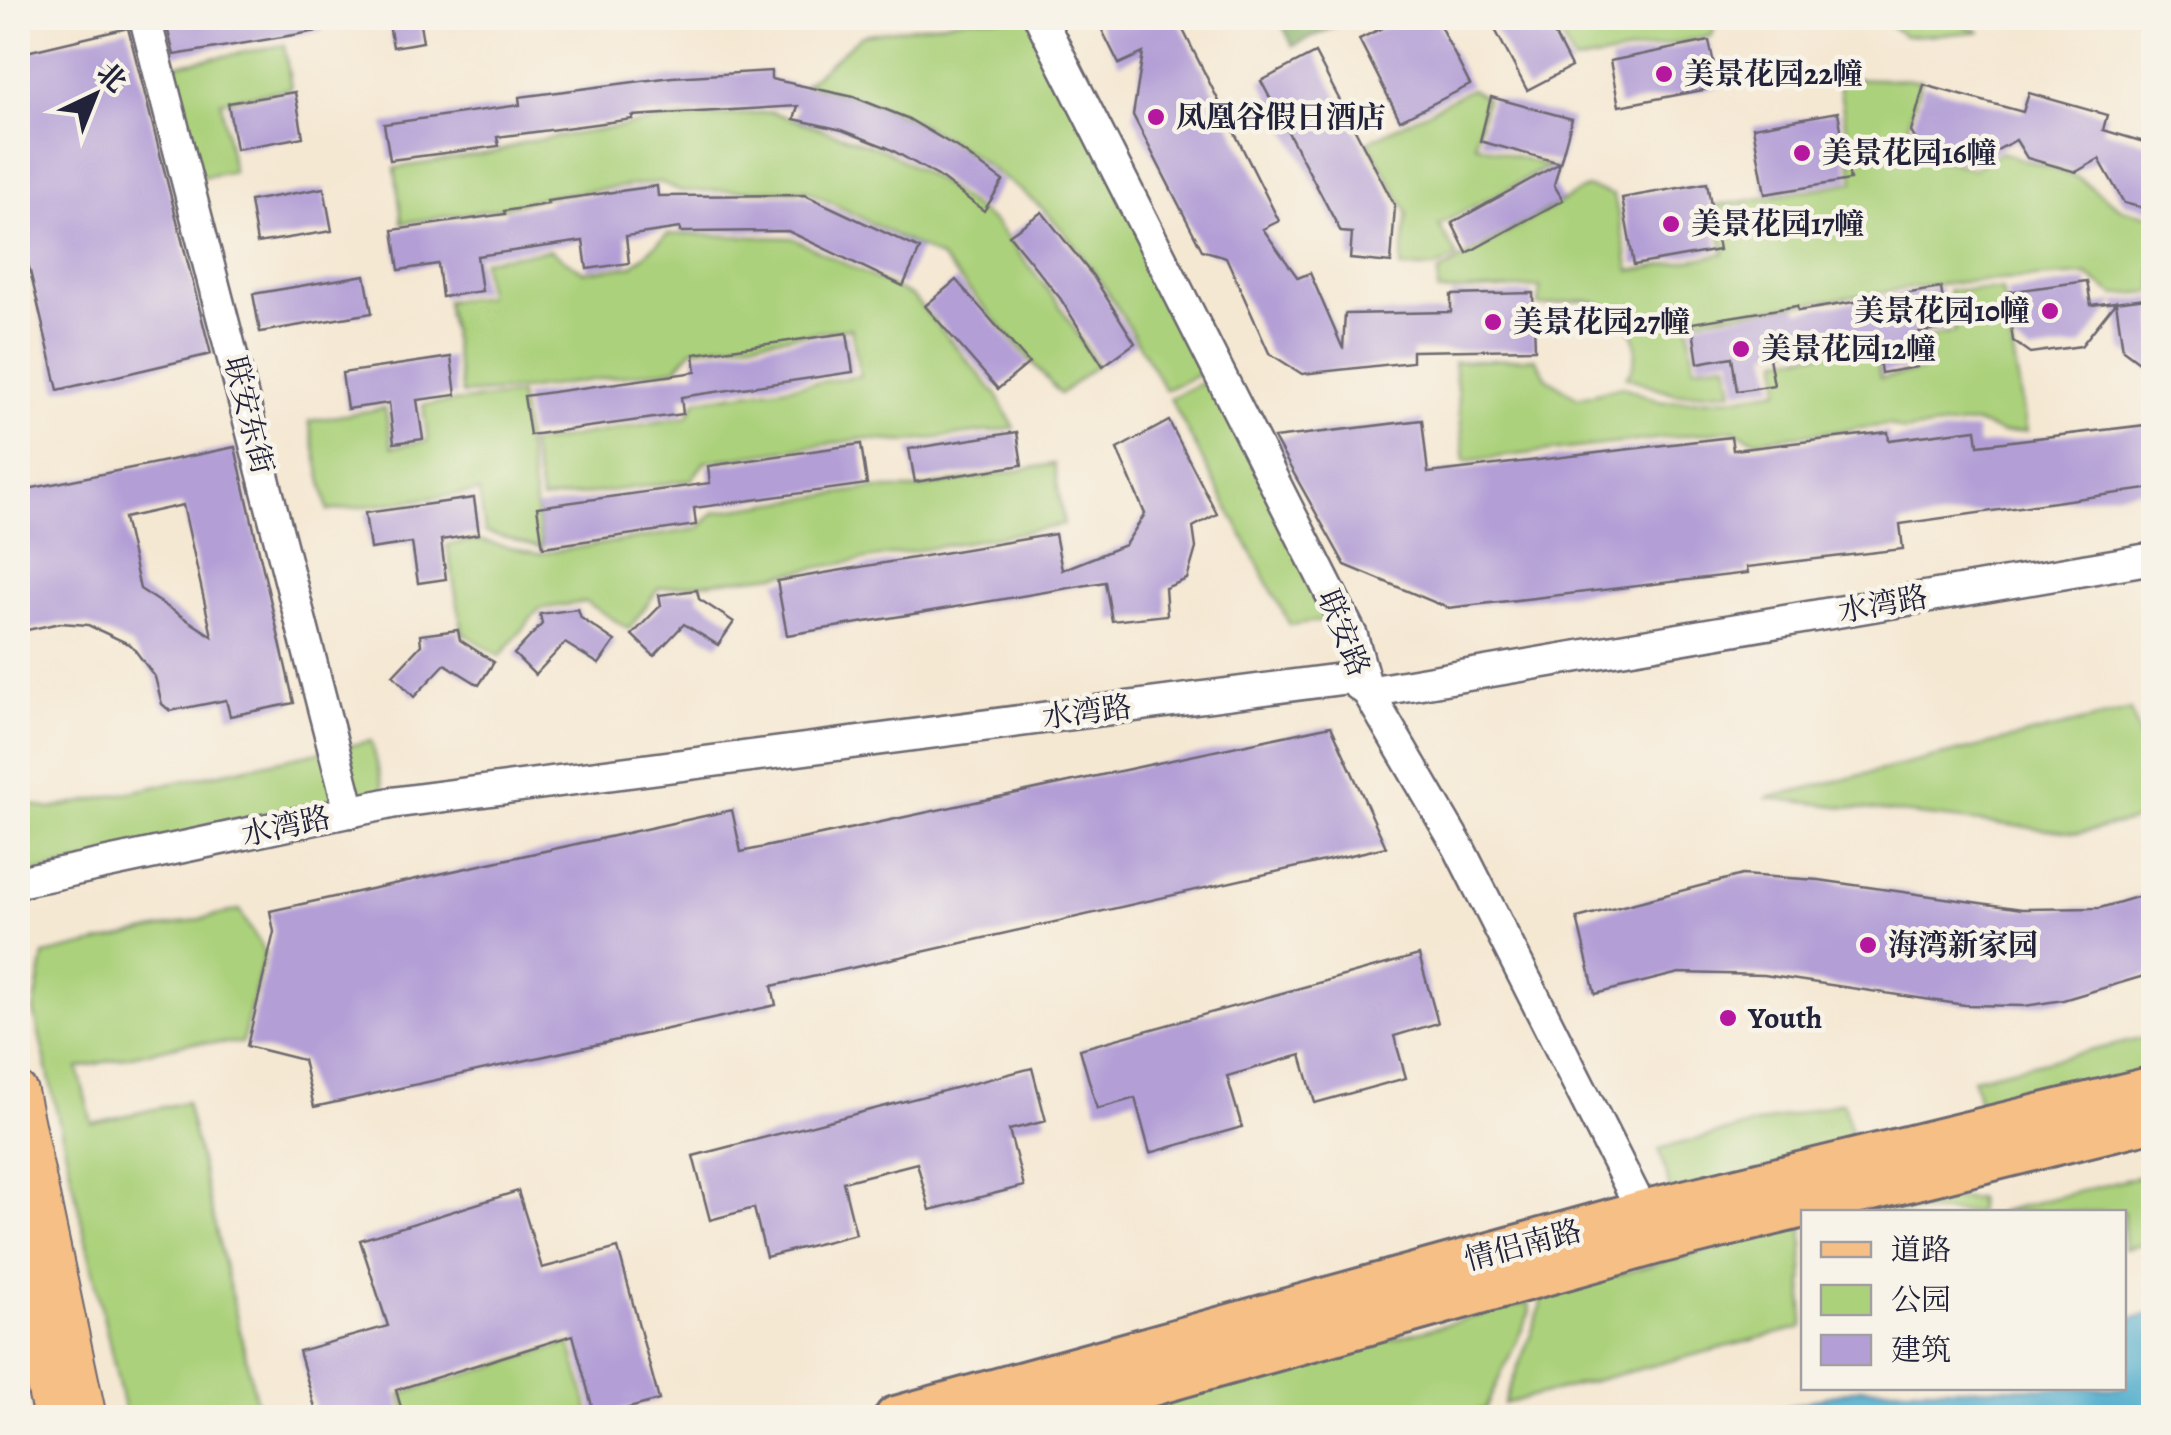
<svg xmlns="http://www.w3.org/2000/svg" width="2171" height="1435" font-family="Alegreya,'Noto Serif SC',serif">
	<rect width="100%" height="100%" fill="#f7f3e8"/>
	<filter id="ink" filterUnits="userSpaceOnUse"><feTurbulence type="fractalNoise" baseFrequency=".01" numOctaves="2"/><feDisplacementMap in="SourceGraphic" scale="20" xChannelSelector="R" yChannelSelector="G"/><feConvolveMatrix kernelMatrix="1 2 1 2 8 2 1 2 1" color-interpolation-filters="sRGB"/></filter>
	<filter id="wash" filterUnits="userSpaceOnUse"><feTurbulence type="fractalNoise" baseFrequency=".0048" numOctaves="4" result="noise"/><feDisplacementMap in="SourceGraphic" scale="40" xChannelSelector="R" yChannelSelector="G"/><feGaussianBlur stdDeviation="2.25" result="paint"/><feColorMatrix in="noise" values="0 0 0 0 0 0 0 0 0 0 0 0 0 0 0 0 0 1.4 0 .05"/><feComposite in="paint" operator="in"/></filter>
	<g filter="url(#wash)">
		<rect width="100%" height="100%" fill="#f5e8d3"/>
		<g fill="#acd17b" stroke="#677a5b" stroke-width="2.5">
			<path d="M972 18H1036L1212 369 1165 390C1130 329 1095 263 1046 212 1032 198 1014 186 998 174 934 125 884 102 805 84L862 35Z"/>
			<polygon points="1552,18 1717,18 1712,36 1574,63"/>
			<polygon points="1880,18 1945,18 1981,32 1904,36"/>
			<polygon points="284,45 291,88 221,101 233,172 201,177 174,65"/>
			<path d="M1838 78 1921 80 1906 133 1917 153 1973 169 2001 152 2077 177 2122 209 2153 217V292L2115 295 2087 275 1947 283 1688 320 1694 366 1728 362 1733 391 1676 394 1626 377C1651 345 1626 306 1588 301 1573 299 1554 305 1539 306L1540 287 1438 292V273L1587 187 1614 195 1630 271 1724 254 1716 206 1854 182Z"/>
			<polygon points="1471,89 1486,98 1475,144 1549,166 1439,225 1457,257 1435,268 1401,268 1407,212 1368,142"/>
			<polygon points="772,112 886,151 936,180 995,223 1058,303 1097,365 1060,394 942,259 806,190 681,191 660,182 548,196 503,208 402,223 395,168 497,152 525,142 664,120"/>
			<polygon points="668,234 792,238 913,297 997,395 1014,428 907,442 862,439 705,462 691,480 542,500 530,444 687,417 697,400 860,376 851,328 693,349 676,368 524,390 462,394 446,301 487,296 482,260 550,250 584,272 632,266"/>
			<polygon points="1949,290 2002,290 2027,431 2002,433 1976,423 1904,431 1889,425 1755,440 1732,430 1465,461 1454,362 1535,358 1547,378 1578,398 1622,386 1661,402 1730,398 1779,390 1779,358 1872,346 1881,378 1922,371 1920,339 1955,332"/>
			<polygon points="1209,379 1336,619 1290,625 1170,398"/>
			<polygon points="519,395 542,548 485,532 479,492 328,511 309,421 385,408 392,447 428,441 423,405"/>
			<polygon points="1054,464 1064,525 776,575 659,588 629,629 586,602 539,609 500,656 463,633 447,545 477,540 538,554 698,529 715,512 868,489 915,489"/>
			<polygon points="2131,710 2153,784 2153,816 2079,833 1766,798"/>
			<polygon points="371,741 386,800 18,876 18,798 29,804 50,809"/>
			<polygon points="239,910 265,952 242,1043 189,1043 78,1068 92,1123 186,1102 260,1417 126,1417 34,1011 44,955"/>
			<polygon points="2153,1036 2153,1079 1983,1119 1973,1078"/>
			<polygon points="1843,1102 1856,1150 1672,1197 1659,1149"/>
			<polygon points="2153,1173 2153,1242 2124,1249 2124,1212 1997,1212"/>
			<polygon points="1977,1198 1978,1212 1844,1212 1885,1201"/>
			<polygon points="1803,1224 1803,1327 1504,1404 1541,1307 1539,1296"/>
			<polygon points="1529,1302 1530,1312 1485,1409 1458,1417 1097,1418"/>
			<polygon points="570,1343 591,1417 408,1417 401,1394"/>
		</g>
		<polygon fill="#89b36b" stroke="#566a53" stroke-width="2.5" points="1279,18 1353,18 1293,46"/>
		<polygon fill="#4dabcc" stroke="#386684" stroke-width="2.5" points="2153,1313 2153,1417 1747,1417 1860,1388 2124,1388 2124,1320"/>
		<g id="blocks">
			<g fill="#b39fd6" fill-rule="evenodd">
				<polygon points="172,18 323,18 324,30 174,55 165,19"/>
				<polygon points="388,18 419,18 423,42 393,47"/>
				<polygon points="1096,18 1177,18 1279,221 1263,229 1298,278 1310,273 1343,349 1345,314 1451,312 1451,295 1533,293 1535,349 1412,351 1412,362 1302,374 1269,353 1226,257 1202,250 1133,115 1143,53 1119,64"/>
				<polygon points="1403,18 1436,18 1470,85 1400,120 1359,39"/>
				<polygon points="1489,18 1546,18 1571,67 1527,90"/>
				<polygon points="128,28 211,354 58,390 18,220 18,54"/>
				<polygon points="1709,41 1719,87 1619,106 1610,61"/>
				<polygon points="1315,53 1395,206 1391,263 1350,259 1352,233 1341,232 1261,81"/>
				<polygon points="771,71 771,79 854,97 907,118 958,148 1003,181 984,211 938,176 888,148 842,130 794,119 798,106 632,116 633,119 497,137 499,146 390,160 384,124 520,105 519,97 672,77"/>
				<polygon points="1924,85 2023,112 2029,93 2107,115 2103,130 2154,145 2154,211 2124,203 2099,159 2076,172 2027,158 2016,140 1971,164 1922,150 1911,132"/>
				<polygon points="295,92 303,137 236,149 228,103"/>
				<polygon points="1491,97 1572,119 1560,163 1480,141"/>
				<polygon points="1838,112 1850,180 1765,194 1753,127"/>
				<polygon points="1560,163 1554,185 1563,200 1467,253 1452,223"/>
				<polygon points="1707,183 1719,250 1634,265 1622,198"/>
				<polygon points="657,186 658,196 805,195 920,249 903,286 788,231 680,232 680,228 626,236 629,263 587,269 583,241 477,256 482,291 442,297 438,264 399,270 393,230 505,214 504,211 548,204 547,201"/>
				<polygon points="324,188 332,231 257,243 250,201"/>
				<polygon points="1042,212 1093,276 1135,343 1103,366 1060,298 1009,235"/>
				<polygon points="365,275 372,313 260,332 253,294"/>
				<polygon points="956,280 1029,363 998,389 925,306"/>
				<polygon points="2087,281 2091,305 2154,297 2154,373 2123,350 2116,302 2081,346 2030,353 2013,341 2007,292"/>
				<polygon points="1941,288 1947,329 1912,334 1917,367 1881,373 1876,339 1841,345 1841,340 1768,352 1774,385 1737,391 1732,357 1698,363 1692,323 1797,306 1798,311"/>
				<polygon points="847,333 853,372 681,397 683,414 530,435 524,396 696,372 694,354"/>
				<polygon points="451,357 456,395 417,400 423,439 394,443 389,403 347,409 342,373"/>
				<polygon points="1422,420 1428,473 1731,437 1733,450 1888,432 1889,440 1976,429 1978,445 2154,424 2154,488 1900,524 1903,549 1747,567 1748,573 1448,608 1345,565 1274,438"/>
				<polygon points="1169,421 1217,514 1193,527 1196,548 1187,579 1165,588 1167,615 1112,621 1105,582 787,635 777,581 1055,534 1062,570 1125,545 1145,514 1117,449"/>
				<polygon points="1017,432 1022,465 915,482 909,449"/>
				<polygon points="861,444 867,484 694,508 696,525 543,547 537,507 710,483 708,466"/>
				<path d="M235 447 294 703 230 716 226 700 170 711 162 704 155 677 131 645 88 625 60 623 18 632V491ZM183 505 212 636 140 589 124 518Z"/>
				<polygon points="474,498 479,534 441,540 446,579 418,583 412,543 370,549 365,513"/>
				<polygon points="697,590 699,599 734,622 718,645 684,624 654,656 632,635 661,605 659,595"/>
				<polygon points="578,609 581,618 615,641 599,664 565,643 535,675 514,654 542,624 540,614"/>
				<polygon points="458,630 460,640 494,662 479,685 445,664 414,697 393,675 421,645 420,635"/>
				<polygon points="1331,726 1386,847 772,986 776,1005 314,1107 303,1060 247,1046 274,932 270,911 732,810 741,852"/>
				<polygon points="1742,875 1819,880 2022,909 2100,908 2154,892 2154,973 2063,1000 2025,1006 1965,1005 1764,975 1679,973 1595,994 1577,918"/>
				<polygon points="1419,955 1438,1023 1394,1036 1406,1078 1315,1103 1301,1055 1227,1076 1242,1127 1150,1153 1135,1098 1097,1109 1080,1049"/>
				<polygon points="1032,1068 1046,1121 1009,1130 1024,1186 930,1210 917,1163 843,1182 856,1234 766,1257 754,1208 710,1220 693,1156"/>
				<polygon points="518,1191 542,1268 618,1248 659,1400 595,1417 573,1335 396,1390 404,1418 318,1418 299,1351 388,1326 360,1240"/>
			</g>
		</g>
	</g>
	<g filter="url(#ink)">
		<use href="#blocks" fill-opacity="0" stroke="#6c6770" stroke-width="2.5"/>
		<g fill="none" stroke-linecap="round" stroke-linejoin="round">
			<g stroke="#6c6770" stroke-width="35">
				<g id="minor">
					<polyline points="145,18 350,812"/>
					<polyline points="1040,18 1352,636 1368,692 1459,848 1650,1226"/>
					<polyline points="2151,18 2154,20"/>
					<polyline points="18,882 391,803 1349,678 1368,692 2154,558"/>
				</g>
			</g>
			<g stroke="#6c6770" stroke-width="42">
				<g id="major">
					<polyline points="18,1092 87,1418"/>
					<polyline points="18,1255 53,1418"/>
				</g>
			</g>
			<g stroke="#6c6770" stroke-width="48">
				<g id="highway">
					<polyline points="896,1418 1643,1212 2154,1088"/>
					<polyline points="1031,1418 1658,1242 2154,1119"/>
				</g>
			</g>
			<use href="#minor" stroke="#fff" stroke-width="30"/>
			<use href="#major" stroke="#f5bf86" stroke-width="38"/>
			<use href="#highway" stroke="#f5bf86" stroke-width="42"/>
		</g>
	</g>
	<g fill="#b5179e" stroke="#f7f3e8" stroke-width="4">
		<circle cx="1664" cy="74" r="10"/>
		<circle cx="1156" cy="117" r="10"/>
		<circle cx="1802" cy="153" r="10"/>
		<circle cx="1671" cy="224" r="10"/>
		<circle cx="2050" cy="311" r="10"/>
		<circle cx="1493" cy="322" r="10"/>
		<circle cx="1741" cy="349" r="10"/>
		<circle cx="1868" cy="945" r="10"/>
		<circle cx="1728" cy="1018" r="10"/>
	</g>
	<g text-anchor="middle" stroke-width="9" stroke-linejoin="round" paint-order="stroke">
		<g font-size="30" font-weight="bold" fill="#22223b" stroke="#f7f3e8" text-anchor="start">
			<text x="1684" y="84">美景花园22幢</text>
			<text x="1176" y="127">凤凰谷假日酒店</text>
			<text x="1822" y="163">美景花园16幢</text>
			<text x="1691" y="234">美景花园17幢</text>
			<text x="2030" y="321" text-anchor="end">美景花园10幢</text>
			<text x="1513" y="332">美景花园27幢</text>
			<text x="1761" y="359">美景花园12幢</text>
			<text x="1888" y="955">海湾新家园</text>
			<text x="1748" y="1028">Youth</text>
		</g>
		<g font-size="30" fill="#22223b" stroke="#f7f3e8">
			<text transform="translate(249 415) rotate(76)" y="10">联安东街</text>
			<text transform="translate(1883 604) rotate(-10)" y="10">水湾路</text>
			<text transform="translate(1344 633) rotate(68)" y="10">联安路</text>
			<text transform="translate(1087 712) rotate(-7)" y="10">水湾路</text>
			<text transform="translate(286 826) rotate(-12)" y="10">水湾路</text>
			<text transform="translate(1523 1245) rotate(-15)" y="10">情侣南路</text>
		</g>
	</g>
	<rect width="2171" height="1435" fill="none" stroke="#f7f3e8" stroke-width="60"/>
	<rect x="1801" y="1210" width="325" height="180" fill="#f7f3e8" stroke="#a29fa3" stroke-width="2.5"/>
	<rect x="1821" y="1242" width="50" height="15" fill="#f5bf86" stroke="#a29fa3" stroke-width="2.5"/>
	<text x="1891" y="1260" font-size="30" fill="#22223b">道路</text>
	<rect x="1821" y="1285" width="50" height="30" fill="#acd17b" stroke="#a29fa3" stroke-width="2.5"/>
	<text x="1891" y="1310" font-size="30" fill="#22223b">公园</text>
	<rect x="1821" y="1335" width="50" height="30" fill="#b39fd6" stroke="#a29fa3" stroke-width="2.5"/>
	<text x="1891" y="1360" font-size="30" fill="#22223b">建筑</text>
	<g transform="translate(95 95) rotate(43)" stroke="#f7f3e8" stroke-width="8" paint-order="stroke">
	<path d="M0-8L18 38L0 25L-18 38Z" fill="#22223b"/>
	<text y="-15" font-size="28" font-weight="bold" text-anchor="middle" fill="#22223b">北</text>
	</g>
</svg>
